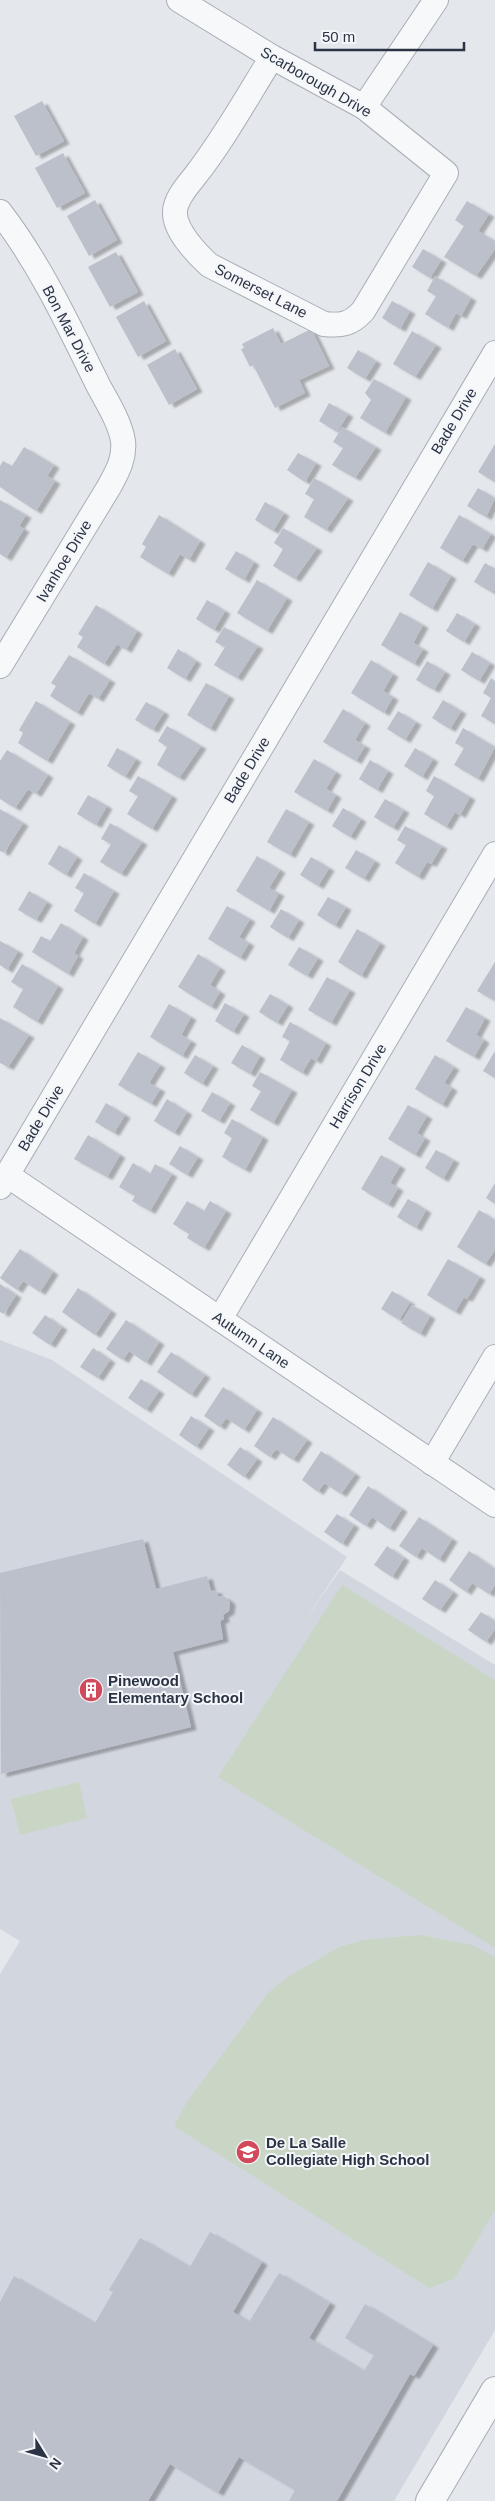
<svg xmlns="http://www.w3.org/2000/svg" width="495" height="2501" font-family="Arial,sans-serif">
	<defs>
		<filter id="shadow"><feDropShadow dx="5.5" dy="3" stdDeviation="1" flood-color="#0004"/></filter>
	</defs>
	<rect width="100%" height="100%" fill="#e4e7ec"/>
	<polygon fill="#d2d6de" points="0,1340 52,1360 347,1557 301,1627 340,1570 495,1665 495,2330 394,2501 0,2501 0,1974 20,1941 0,1929"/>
	<g fill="#c9d6c5">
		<polygon points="342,1585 495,1680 495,1948 218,1777"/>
		<polygon points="79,1782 87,1818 20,1835 11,1799"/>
		<polygon points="420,1935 472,1945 495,1957 495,2210 454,2279 429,2288 174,2126 187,2102 268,1993 288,1977 339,1947 364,1940"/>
	</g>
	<g fill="#bbc0ca" filter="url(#shadow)">
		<polygon points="42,101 64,141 36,156 14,116"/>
		<polygon points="63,153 85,193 57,208 35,168"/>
		<polygon points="95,200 117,240 89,256 67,216"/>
		<polygon points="467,201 489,214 478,231 495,241 495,249 476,276 444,257 464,226 455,220"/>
		<polygon points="423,249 441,260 430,278 412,267"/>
		<polygon points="116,252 138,292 110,307 88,267"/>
		<polygon points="435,276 471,298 461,316 456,313 448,328 425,314 436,296 427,291"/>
		<polygon points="144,301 166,341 138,357 116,317"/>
		<polygon points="392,301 410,311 400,329 382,318"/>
		<polygon points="273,328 281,344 311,329 329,366 299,380 305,393 275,408 253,365 250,367 241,349 244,348 242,344"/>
		<polygon points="412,331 436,345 415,377 393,364"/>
		<polygon points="175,349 197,389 169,405 147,365"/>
		<polygon points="358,350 376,361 365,379 347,368"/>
		<polygon points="374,379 406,397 385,433 360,418 371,400 365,393"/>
		<polygon points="329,403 348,414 337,432 319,421"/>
		<polygon points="342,427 376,447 355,478 332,465 343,448 333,442"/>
		<polygon points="495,444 495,478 493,481 478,472"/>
		<polygon points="24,447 54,465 47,476 55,481 36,511 0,487 0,466 3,461 12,466"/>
		<polygon points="298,453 316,463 305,482 287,470"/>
		<polygon points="314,478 348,498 326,530 304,517 314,499 305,494"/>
		<polygon points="478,488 495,498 486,517 467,506"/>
		<polygon points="0,500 26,515 19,526 24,529 6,558 0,554"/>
		<polygon points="265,502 284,513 273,531 255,520"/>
		<polygon points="159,515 200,541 189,560 180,554 168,574 140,557 146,547 142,544"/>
		<polygon points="459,515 491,534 482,549 473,544 462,561 440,548"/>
		<polygon points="283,528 317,548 295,579 273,566 283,549 274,543"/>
		<polygon points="236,551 254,562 244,580 225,569"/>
		<polygon points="428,562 451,576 432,609 409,595"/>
		<polygon points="485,563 495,569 495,589 493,593 474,582"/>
		<polygon points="257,580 287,598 267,631 237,613"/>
		<polygon points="207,600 225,611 214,630 196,619"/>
		<polygon points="96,605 137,631 126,650 117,644 104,664 77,647 83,637 78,634"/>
		<polygon points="400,612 423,625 413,643 423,649 414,664 381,645"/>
		<polygon points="457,613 475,624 464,642 446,631"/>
		<polygon points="224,627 258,646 237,678 214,665 225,647 215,642"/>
		<polygon points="178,649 196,661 185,679 167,668"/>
		<polygon points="472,652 490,663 479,681 461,670"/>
		<polygon points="69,655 110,680 98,699 89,693 77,713 50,696 56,686 51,683"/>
		<polygon points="371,660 393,674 383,691 393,697 384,713 351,693"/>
		<polygon points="427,661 445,672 434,690 416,680"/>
		<polygon points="491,678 495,681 495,724 481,716 491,698 483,693"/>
		<polygon points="206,683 229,696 210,729 187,715"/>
		<polygon points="443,700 461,711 450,729 432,718"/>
		<polygon points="36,701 70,722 47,761 18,743 23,733 19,730"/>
		<polygon points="146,702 164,712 153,730 135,720"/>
		<polygon points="343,709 365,723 355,740 365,746 356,761 323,742"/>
		<polygon points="398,711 416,722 405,740 387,729"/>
		<polygon points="167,726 201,746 179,778 157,765 167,747 158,741"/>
		<polygon points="463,728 495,747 478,779 454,765 464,748 455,743"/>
		<polygon points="117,748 136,759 125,777 107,766"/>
		<polygon points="415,748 433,759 422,777 404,766"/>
		<polygon points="7,750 48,775 36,794 28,789 15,808 0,799 0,761"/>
		<polygon points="314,759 336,772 326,789 336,795 327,811 294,792"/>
		<polygon points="370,760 388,771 377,790 359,779"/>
		<polygon points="138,776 172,796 152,829 127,814 138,796 129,791"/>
		<polygon points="434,776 470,797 460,815 455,812 446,827 424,814 434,796 426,791"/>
		<polygon points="88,795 107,806 96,825 77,814"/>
		<polygon points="385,799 404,810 393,828 374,817"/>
		<polygon points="343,808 361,819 350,837 332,826"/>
		<polygon points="0,809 23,823 4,853 0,851"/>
		<polygon points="286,809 309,822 290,855 267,842"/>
		<polygon points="110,823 142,842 121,874 100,862 111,844 101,839"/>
		<polygon points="405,826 442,846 431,864 427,862 418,877 395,863 406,845 397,840"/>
		<polygon points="59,845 77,857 66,875 48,864"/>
		<polygon points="356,850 375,861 364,879 345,868"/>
		<polygon points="257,856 280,870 269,888 279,893 269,911 236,891"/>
		<polygon points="311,857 329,868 318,886 300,875"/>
		<polygon points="84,873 114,891 95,924 74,911 84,893 75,888"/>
		<polygon points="29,891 47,902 36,920 18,910"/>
		<polygon points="328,897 346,907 335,926 317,915"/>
		<polygon points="227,906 250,919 239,937 249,943 240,958 208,939"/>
		<polygon points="281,909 299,920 288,938 270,927"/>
		<polygon points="61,923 83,937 74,953 78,956 68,974 32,952 41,936 50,941"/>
		<polygon points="357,929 380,943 361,976 338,962"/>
		<polygon points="0,941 18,951 7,970 0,965"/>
		<polygon points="299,947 318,958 307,976 288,965"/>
		<polygon points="198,954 220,968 210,985 220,992 211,1007 178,987"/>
		<polygon points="495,962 495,1001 477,991"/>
		<polygon points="22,964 58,986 37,1022 13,1007 23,989 11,982"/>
		<polygon points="327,977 350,990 331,1023 308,1010"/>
		<polygon points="270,994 288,1005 277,1023 259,1012"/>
		<polygon points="225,1003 244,1014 233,1032 215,1021"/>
		<polygon points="169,1004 191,1017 181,1035 191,1041 182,1056 150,1037"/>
		<polygon points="466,1007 485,1018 476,1035 484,1040 474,1057 446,1041"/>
		<polygon points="0,1018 29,1035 8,1067 0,1063"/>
		<polygon points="290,1022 326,1043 316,1061 311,1058 302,1073 280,1060 290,1041 282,1037"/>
		<polygon points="242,1045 260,1056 250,1074 231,1063"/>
		<polygon points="495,1051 495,1078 483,1071"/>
		<polygon points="138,1052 160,1065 149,1083 160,1089 151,1104 118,1085"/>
		<polygon points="195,1055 213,1066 202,1084 184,1073"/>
		<polygon points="435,1055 454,1067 444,1083 452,1088 442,1105 415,1089"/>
		<polygon points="260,1072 292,1090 273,1123 250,1110 261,1091 252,1086"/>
		<polygon points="212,1092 230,1103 219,1121 201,1111"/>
		<polygon points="167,1099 187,1112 174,1133 154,1121"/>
		<polygon points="106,1103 125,1115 114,1133 95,1122"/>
		<polygon points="408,1105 427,1116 417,1133 425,1138 415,1155 388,1139"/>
		<polygon points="232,1119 263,1137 245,1170 222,1157 232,1138 224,1133"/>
		<polygon points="88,1135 120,1155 107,1177 74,1159"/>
		<polygon points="180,1146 198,1157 187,1175 169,1164"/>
		<polygon points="436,1150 454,1160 443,1179 425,1168"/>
		<polygon points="381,1155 400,1166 390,1183 398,1188 388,1205 361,1189"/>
		<polygon points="133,1163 150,1174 155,1164 172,1174 150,1211 132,1201 135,1196 119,1187"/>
		<polygon points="495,1183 495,1204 486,1198"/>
		<polygon points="408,1199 426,1210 416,1228 397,1217"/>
		<polygon points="187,1201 204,1211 210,1201 226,1211 204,1248 187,1238 189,1234 173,1224"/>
		<polygon points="479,1210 495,1220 495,1250 485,1264 457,1247"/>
		<polygon points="20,1249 53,1272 40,1292 23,1281 17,1290 0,1278"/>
		<polygon points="448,1259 480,1277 467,1299 464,1297 455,1312 427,1295"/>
		<polygon points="0,1284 16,1295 4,1314 0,1312"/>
		<polygon points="78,1288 111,1311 95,1335 62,1312"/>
		<polygon points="392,1291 410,1302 399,1320 381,1309"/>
		<polygon points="412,1305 430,1316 420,1334 401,1323"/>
		<polygon points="45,1315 62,1327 50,1345 32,1333"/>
		<polygon points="126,1320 159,1342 146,1363 129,1351 123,1360 106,1349"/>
		<polygon points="93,1348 110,1360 98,1378 80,1367"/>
		<polygon points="171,1352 205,1375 191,1395 157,1372"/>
		<polygon points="141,1379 159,1391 146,1410 128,1398"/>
		<polygon points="223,1387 257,1410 244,1430 226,1418 220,1427 204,1416"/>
		<polygon points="191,1416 209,1428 196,1447 179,1435"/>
		<polygon points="273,1417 307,1440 293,1460 276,1449 270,1457 254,1446"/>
		<polygon points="240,1447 257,1459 244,1477 227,1465"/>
		<polygon points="321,1451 355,1474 341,1494 324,1483 318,1492 302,1480"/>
		<polygon points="368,1486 402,1509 389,1529 372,1517 366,1526 349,1515"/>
		<polygon points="337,1514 354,1525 342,1544 324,1532"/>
		<polygon points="419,1517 452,1539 439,1560 422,1548 416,1557 399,1546"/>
		<polygon points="143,1539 156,1589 207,1576 211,1591 216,1590 218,1596 225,1597 230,1602 229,1611 223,1615 224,1619 220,1621 223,1639 173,1652 191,1727 1,1774 0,1573"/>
		<polygon points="387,1546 404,1558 392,1577 374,1565"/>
		<polygon points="469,1551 495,1569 495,1585 489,1594 472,1583 466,1592 449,1580"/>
		<polygon points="435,1580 453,1592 440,1610 422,1599"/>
		<polygon points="481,1612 495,1621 495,1629 486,1642 468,1630"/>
		<polygon points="210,2232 262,2262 233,2312 249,2322 279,2273 330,2303 309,2338 364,2371 374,2355 345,2338 365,2304 433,2345 414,2376 410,2374 337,2501 289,2501 295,2490 239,2457 218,2493 170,2464 148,2501 0,2501 0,2302 14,2276 95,2323 113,2292 109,2290 140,2238 190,2267"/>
	</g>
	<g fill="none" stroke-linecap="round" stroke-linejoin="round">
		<g stroke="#a9aeb7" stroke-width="26">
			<g id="minor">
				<path d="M179 0 272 57 364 107 446 173 363 311C351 324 342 326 324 324L209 265C197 254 174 230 175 212 175 199 188 185 195 176 224 139 247 97 272 57"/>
				<polyline points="364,107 436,0"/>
				<path d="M0 212C40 264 69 326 98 385 107 402 120 422 123 441 125 459 117 472 109 487L0 666"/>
				<polyline points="7,1175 495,1505"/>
				<polyline points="0,1187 495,353"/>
				<polyline points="220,1319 495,854"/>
				<polyline points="432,1463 495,1357"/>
			</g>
		</g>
		<g stroke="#a9aeb7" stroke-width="30">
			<polyline id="tertiary" points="430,2501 495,2391"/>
		</g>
		<use href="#minor" stroke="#f7f8fa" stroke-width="24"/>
		<use href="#tertiary" stroke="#f7f8fa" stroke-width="28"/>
	</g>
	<defs>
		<g id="building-disc" transform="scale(1.25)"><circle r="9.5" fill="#d1495b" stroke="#f4f6f9"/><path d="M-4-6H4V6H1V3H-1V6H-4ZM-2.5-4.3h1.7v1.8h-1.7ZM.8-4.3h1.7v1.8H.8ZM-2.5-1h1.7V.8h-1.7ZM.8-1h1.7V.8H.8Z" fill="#fff"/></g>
		<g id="school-disc" transform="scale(1.25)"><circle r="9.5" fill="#d1495b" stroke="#f4f6f9"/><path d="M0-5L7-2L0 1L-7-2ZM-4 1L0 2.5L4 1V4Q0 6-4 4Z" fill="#fff"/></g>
	</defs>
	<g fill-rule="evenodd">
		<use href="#building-disc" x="91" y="1690"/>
		<use href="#school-disc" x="248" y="2152"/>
	</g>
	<g text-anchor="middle" stroke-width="4" stroke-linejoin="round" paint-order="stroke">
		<g font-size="15" fill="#2b3445" stroke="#f4f6f9">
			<text transform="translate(316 82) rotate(30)" y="5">Scarborough Drive</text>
			<text transform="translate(261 291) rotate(27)" y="5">Somerset Lane</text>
			<text transform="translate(69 329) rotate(62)" y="5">Bon Mar Drive</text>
			<text transform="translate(454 421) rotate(-59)" y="5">Bade Drive</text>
			<text transform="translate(64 561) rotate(-59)" y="5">Ivanhoe Drive</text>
			<text transform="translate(247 770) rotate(-59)" y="5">Bade Drive</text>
			<text transform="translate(358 1086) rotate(-59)" y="5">Harrison Drive</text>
			<text transform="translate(41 1118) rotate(-59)" y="5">Bade Drive</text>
			<text transform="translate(251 1340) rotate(34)" y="5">Autumn Lane</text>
		</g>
		<g font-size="15" font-weight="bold" fill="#2b3445" stroke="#f4f6f9" text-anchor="start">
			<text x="108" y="1686">Pinewood<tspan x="108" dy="17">Elementary School</tspan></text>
			<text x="266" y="2148">De La Salle<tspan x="266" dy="17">Collegiate High School</tspan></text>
		</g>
	</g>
	<g transform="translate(45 2456) rotate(127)" stroke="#f4f6f9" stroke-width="4" paint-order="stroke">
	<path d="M0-4L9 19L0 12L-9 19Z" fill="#2b3445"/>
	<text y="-8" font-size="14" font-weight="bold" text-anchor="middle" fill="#2b3445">N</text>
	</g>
	<path d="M315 42v8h149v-8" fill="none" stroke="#2b3445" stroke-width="2.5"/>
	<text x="322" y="42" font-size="15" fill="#2b3445" stroke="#f4f6f9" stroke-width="4" paint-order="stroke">50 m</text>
</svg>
